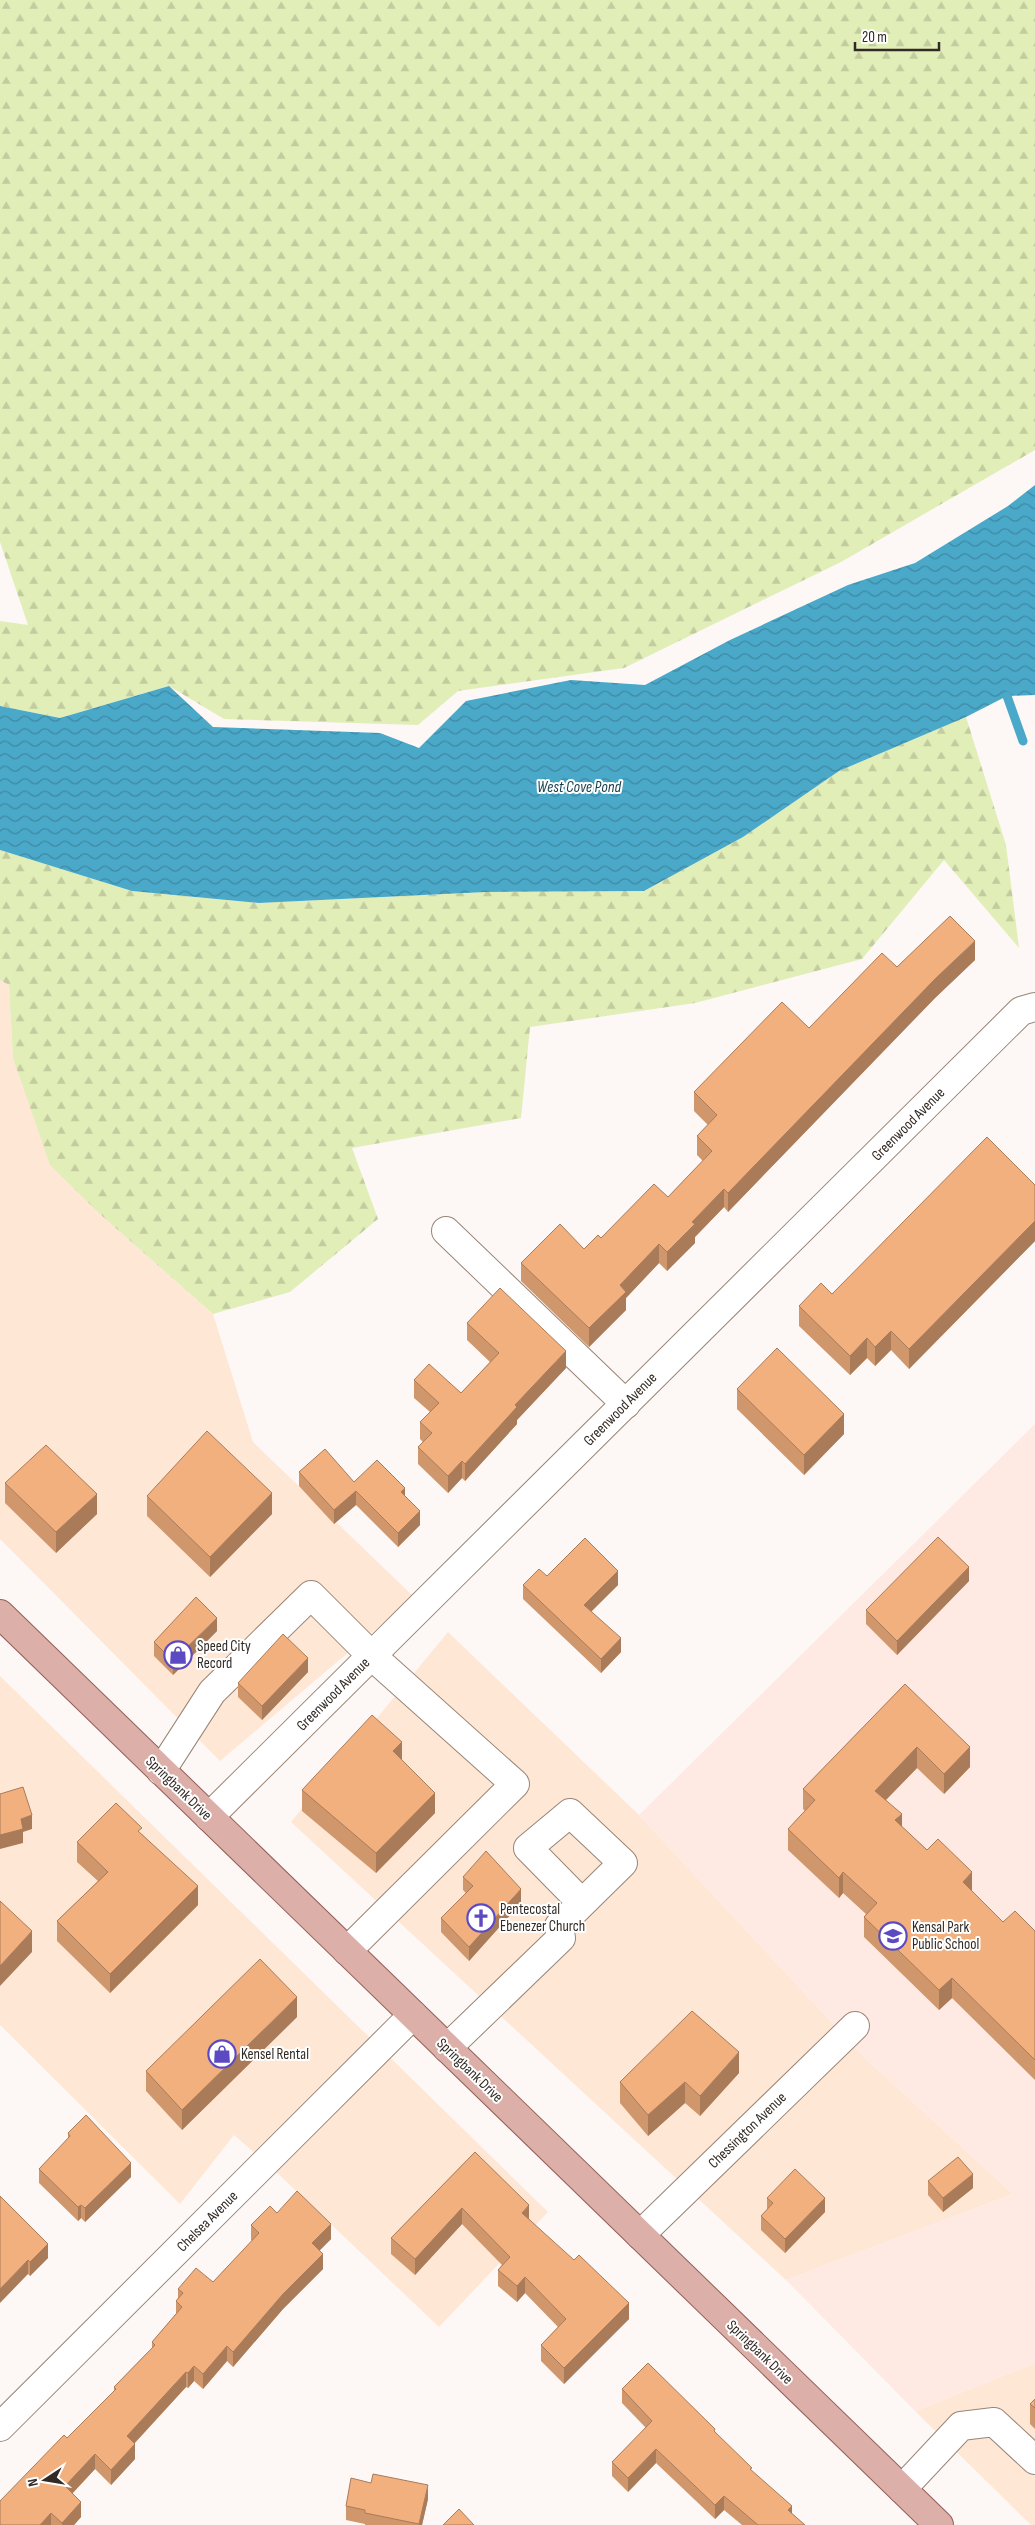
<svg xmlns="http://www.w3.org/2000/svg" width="1035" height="2525" font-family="'Sofia Sans Condensed',sans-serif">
	<defs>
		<pattern id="forest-firs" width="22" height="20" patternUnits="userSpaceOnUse" patternTransform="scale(1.25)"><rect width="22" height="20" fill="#e1eeb8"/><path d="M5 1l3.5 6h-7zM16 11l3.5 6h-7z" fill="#c2cc9e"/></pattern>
		<pattern id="water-waves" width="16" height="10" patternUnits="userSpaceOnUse" patternTransform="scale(1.25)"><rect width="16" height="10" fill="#4aa8c9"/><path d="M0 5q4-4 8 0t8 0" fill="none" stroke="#3e89a3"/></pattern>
	</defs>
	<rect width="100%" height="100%" fill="#fdf8f5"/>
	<g fill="#ffe7d6">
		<polygon points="0,980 9,985 13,1058 101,1215 213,1314 253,1442 414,1597 220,1761 0,1539"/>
		<polygon points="448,1632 639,1815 865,2058 1013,2194 786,2280 291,1822"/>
		<polygon points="0,1676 548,2212 439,2327 273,2169 234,2135 180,2204 0,2025"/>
		<polygon points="1035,2363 1035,2525 1031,2525 915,2411"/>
	</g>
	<polygon fill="#feeae3" points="1035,1424 1035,2363 915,2411 786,2280 1013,2194 865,2058 639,1815"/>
	<g fill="url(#forest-firs)">
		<polygon points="0,0 1035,0 1035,450 841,562 624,668 458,691 418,725 224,719 169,686 60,718 0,706 0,621 28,625 0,542"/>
		<polygon points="966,717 1006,845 1019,948 944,860 862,959 695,1003 530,1027 521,1118 352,1148 378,1219 290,1292 213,1314 101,1215 50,1165 13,1058 9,985 0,980 0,850 132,891 259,903 486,892 644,891 743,837 839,771"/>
	</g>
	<polygon fill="url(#water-waves)" points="1035,485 1035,695 1007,696 966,717 839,771 743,837 644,891 486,892 259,903 132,891 0,850 0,706 60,718 169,686 213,727 380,733 419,748 466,701 571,680 645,685 730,640 848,585 915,563 1008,506"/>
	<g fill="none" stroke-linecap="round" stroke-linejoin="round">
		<polyline stroke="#4aa8c9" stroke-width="9" points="1007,696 1023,741"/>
		<g stroke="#998576" stroke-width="30">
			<g id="minor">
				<polyline points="446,1231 626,1404"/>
				<polyline points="161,1771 212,1692 311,1595 372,1656 515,1784 347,1951"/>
				<polyline points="209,1817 1021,1011 1035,1007"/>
				<polyline points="447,2048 561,1938 559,1926 623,1863 570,1813 528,1848 582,1903"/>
				<polyline points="640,2235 855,2026"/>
				<polyline points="0,2427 413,2015"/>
				<polyline points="902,2489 961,2426 994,2422 1035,2460"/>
			</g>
		</g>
		<g stroke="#935e55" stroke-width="30">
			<polyline id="major" points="0,1614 939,2525"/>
		</g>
		<use href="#minor" stroke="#fff" stroke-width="28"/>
		<use href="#major" stroke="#ddafa9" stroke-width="28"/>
	</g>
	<g fill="#d0976d">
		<polygon points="975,960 935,998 728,1212 724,1207 695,1237 695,1243 667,1271 659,1263 626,1298 626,1310 589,1347 521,1281 521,1263 584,1249 668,1197 703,1161 697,1155 697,1136 708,1125 694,1111 694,1092 809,1028 897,967"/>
		<polygon points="1035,1185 1035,1241 909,1369 891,1350 875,1366 867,1358 850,1375 799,1326 799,1306 832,1294"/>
		<polygon points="467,1323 566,1368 517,1420 517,1424 465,1481 462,1478 448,1493 418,1464 418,1447 423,1442 420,1439 420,1422 430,1412 414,1398 414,1380 461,1393 490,1362 467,1340"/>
		<polygon points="737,1389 844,1434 804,1475 737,1409"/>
		<polygon points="299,1472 354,1482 405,1496 420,1525 398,1547 356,1505 334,1524 299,1486"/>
		<polygon points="5,1483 97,1514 56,1553 5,1503"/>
		<polygon points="147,1496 272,1514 210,1577 147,1516"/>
		<polygon points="547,1576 618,1585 591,1611 621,1652 601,1673 523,1599 523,1585"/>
		<polygon points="969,1581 897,1655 866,1624 866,1610"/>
		<polygon points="217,1631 173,1675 154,1656 154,1642"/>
		<polygon points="308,1672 262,1720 238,1697 238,1683"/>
		<polygon points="905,1684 970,1767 944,1794 917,1768 886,1800 902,1827 972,1891 1003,1922 1035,1931 1035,2080 952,1998 939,2010 864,1937 864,1917 866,1914 843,1893 839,1898 788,1850 788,1829 805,1811 803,1809 803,1789"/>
		<polygon points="402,1761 435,1813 376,1873 302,1811 302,1790"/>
		<polygon points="142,1834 198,1905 110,1993 57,1941 57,1921 98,1881 77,1862 77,1842"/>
		<polygon points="463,1877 521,1903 469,1961 441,1932 441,1918 466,1893 463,1890"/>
		<polygon points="297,2017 182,2130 146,2091 146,2071"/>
		<polygon points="739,2073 700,2116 685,2103 648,2136 620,2103 620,2082"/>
		<polygon points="68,2133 131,2177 85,2222 81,2218 78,2221 39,2183 39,2169 68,2139"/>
		<polygon points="475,2152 529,2219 629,2319 564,2384 541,2361 541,2345 558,2327 525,2293 517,2302 498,2286 498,2270 502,2265 462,2224 415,2275 391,2254 391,2238"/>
		<polygon points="928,2181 973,2188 943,2212 928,2195"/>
		<polygon points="0,2196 48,2258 30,2276 28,2274"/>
		<polygon points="767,2198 825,2212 785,2253 761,2230 761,2216 767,2210"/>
		<polygon points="277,2213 331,2239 320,2250 323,2269 283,2309 233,2367 227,2361 203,2389 194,2381 188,2388 186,2387 135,2443 135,2459 111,2485 95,2469 72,2494 81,2517 74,2525 0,2525 67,2438 114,2391 114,2387 152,2348 152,2342 176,2314 176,2301 178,2298 178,2289 213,2282 252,2241 251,2240 251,2225"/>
		<polygon points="622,2389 715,2432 792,2514 805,2525 742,2525 724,2510 715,2519 656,2463 628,2492 612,2476 612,2462 646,2428 622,2403"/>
		<polygon points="1035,2399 1035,2429 1030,2424 1030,2404"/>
		<polygon points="428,2499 422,2525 365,2525 365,2524 346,2520 346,2506"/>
	</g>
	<g fill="#a97b59">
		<polygon points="975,941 975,960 935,998 728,1212 728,1193 935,979"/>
		<polygon points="724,1189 724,1207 695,1237 695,1243 667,1271 667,1252 692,1222"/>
		<polygon points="1035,1221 1035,1241 909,1369 909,1349"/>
		<polygon points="659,1244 659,1263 626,1298 626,1310 589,1347 589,1328 620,1285"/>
		<polygon points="891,1331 891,1350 875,1366 875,1347"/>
		<polygon points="867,1338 867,1358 850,1375 850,1356"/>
		<polygon points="566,1351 566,1368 517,1420 517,1424 465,1481 465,1464 515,1405"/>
		<polygon points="844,1414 844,1434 804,1475 804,1455"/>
		<polygon points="462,1461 462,1478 448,1493 448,1476"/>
		<polygon points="405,1488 405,1502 401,1492"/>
		<polygon points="356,1491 356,1505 334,1524 334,1510"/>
		<polygon points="272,1493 272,1514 210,1577 210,1557"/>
		<polygon points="97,1494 97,1514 56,1553 56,1532"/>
		<polygon points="420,1511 420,1525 398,1547 398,1533"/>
		<polygon points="969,1567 969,1581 897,1655 897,1641"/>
		<polygon points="618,1571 618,1585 584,1619 584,1605"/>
		<polygon points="217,1618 217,1631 173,1675 173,1661"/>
		<polygon points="621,1638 621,1652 601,1673 601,1659"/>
		<polygon points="308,1658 308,1672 262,1720 262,1706"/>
		<polygon points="402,1742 402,1762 393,1751"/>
		<polygon points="917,1747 917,1768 875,1811 875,1791"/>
		<polygon points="970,1747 970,1767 944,1794 944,1774"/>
		<polygon points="435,1793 435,1813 376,1873 376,1853"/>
		<polygon points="902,1814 902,1834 895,1820"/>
		<polygon points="32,1815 32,1829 23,1832 23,1843 0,1849 0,1835 21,1819"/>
		<polygon points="843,1872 843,1893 839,1898 839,1878"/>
		<polygon points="972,1872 972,1892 963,1882"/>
		<polygon points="198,1886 198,1905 110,1993 110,1974"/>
		<polygon points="521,1889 521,1903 469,1961 469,1947"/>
		<polygon points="32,1931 32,1952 0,1986 0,1966"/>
		<polygon points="952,1978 952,1998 939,2010 939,1990"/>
		<polygon points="297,1997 297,2017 182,2130 182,2110"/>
		<polygon points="739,2052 739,2073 700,2116 700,2096"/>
		<polygon points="685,2082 685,2103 648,2136 648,2115"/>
		<polygon points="131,2163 131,2177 85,2222 85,2208"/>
		<polygon points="973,2174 973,2188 943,2212 943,2198"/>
		<polygon points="825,2198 825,2212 785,2253 785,2239"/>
		<polygon points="81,2205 81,2218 78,2221 78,2207"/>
		<polygon points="529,2205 529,2221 522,2213"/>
		<polygon points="462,2208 462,2224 415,2275 415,2259"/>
		<polygon points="331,2224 331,2239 312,2258 312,2243"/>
		<polygon points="48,2244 48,2258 30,2276 30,2262"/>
		<polygon points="323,2254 323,2269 283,2309 233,2367 233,2352 283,2294"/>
		<polygon points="28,2260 28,2274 0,2303 0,2289"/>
		<polygon points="525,2277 525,2293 517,2302 517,2286"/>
		<polygon points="629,2303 629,2319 564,2384 564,2368"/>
		<polygon points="227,2346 227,2361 203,2389 203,2374"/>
		<polygon points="194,2366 194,2381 188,2388 188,2373"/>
		<polygon points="186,2372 186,2387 127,2451 127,2436"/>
		<polygon points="135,2444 135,2459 111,2485 111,2470"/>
		<polygon points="656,2449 656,2463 628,2492 628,2478"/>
		<polygon points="95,2454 95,2469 65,2501 65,2486"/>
		<polygon points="428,2485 428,2499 422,2525 419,2525"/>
		<polygon points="724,2496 724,2510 715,2519 715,2505"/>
		<polygon points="81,2502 81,2517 74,2525 62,2525 62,2523"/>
		<polygon points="792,2506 792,2520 788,2510"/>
		<polygon points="51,2513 51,2525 40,2525"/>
	</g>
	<g fill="#f2b07f" stroke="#a97b59">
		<polygon points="950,916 975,941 935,979 728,1193 724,1189 692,1222 695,1224 667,1252 659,1244 620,1285 626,1292 589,1328 521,1263 560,1224 584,1249 598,1235 601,1238 654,1184 668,1197 712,1151 697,1136 717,1115 694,1092 782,1002 809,1028 882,953 897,967"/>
		<polygon points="987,1137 1035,1185 1035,1221 909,1349 891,1331 875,1347 867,1338 850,1356 799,1306 821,1283 832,1294"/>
		<polygon points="500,1288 566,1351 515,1405 517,1407 465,1464 462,1461 448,1476 418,1447 432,1433 420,1422 439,1403 414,1380 429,1364 461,1393 499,1353 467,1323"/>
		<polygon points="777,1348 844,1414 804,1455 737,1389"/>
		<polygon points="207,1431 272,1493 210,1557 147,1496"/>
		<polygon points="46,1445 97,1494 56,1532 5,1483"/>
		<polygon points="325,1449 354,1482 377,1460 405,1488 401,1492 420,1511 398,1533 356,1491 334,1510 299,1472"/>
		<polygon points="938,1537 969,1567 897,1641 866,1610"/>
		<polygon points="585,1538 618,1571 584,1605 621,1638 601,1659 523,1585 539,1569 547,1576"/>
		<polygon points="196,1597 217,1618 173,1661 154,1642"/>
		<polygon points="283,1634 308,1658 262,1706 238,1683"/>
		<polygon points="905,1684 970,1747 944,1774 917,1747 875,1791 902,1814 895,1820 927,1850 938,1839 972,1872 963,1882 1003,1922 1015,1911 1035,1931 1035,2060 952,1978 939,1990 864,1917 877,1903 843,1872 839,1878 788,1829 815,1800 803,1789"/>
		<polygon points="372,1715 402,1742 393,1751 435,1793 376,1853 302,1790"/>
		<polygon points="23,1787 32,1815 21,1819 23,1829 0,1835 0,1794"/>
		<polygon points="116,1803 142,1828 138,1831 198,1886 110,1974 57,1921 108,1872 77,1842"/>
		<polygon points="486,1851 521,1889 469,1947 441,1918 473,1886 463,1877"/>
		<polygon points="0,1901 32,1931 0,1966"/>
		<polygon points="260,1959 297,1997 182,2110 146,2071"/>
		<polygon points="692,2011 739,2052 700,2096 685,2082 648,2115 620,2082"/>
		<polygon points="86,2115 131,2163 85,2208 81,2205 78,2207 39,2169 70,2136 68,2133"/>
		<polygon points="475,2152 529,2205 522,2213 574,2260 579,2255 629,2303 564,2368 541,2345 566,2319 525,2277 517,2286 498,2270 510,2257 462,2208 415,2259 391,2238"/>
		<polygon points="958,2157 973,2174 943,2198 928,2181"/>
		<polygon points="795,2169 825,2198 785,2239 761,2216 773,2203 767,2198"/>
		<polygon points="297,2191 331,2224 312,2243 323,2254 283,2294 233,2352 227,2346 203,2374 194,2366 188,2373 186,2372 127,2436 135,2444 111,2470 95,2454 65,2486 81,2502 62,2523 51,2513 40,2525 0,2525 0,2501 64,2435 67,2438 116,2389 114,2387 155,2345 152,2342 182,2307 176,2301 183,2293 178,2289 196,2268 213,2282 259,2233 251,2225 270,2206 277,2213"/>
		<polygon points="0,2196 48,2244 30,2262 28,2260 0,2289"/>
		<polygon points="648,2363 715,2429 714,2431 752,2468 750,2469 792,2506 788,2510 805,2525 758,2525 724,2496 715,2505 656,2449 628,2478 612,2462 652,2421 622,2389"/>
		<polygon points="1035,2399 1035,2408 1030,2404"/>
		<polygon points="373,2474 428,2485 419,2524 365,2513 365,2510 346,2506 351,2478 371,2483"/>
		<polygon points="459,2509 474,2525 443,2525"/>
	</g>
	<defs>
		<g id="shop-ring" transform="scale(1.4375)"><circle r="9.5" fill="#fff" stroke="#5c4ac2" stroke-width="1.5"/><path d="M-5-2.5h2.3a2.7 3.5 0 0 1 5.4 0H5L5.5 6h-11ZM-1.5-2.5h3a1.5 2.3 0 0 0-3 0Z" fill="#5c4ac2"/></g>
		<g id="church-ring" transform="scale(1.4375)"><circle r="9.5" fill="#fff" stroke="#5c4ac2" stroke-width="1.5"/><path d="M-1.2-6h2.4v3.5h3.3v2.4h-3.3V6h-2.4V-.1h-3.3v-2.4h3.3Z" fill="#5c4ac2"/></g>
		<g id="school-ring" transform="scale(1.4375)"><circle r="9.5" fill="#fff" stroke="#5c4ac2" stroke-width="1.5"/><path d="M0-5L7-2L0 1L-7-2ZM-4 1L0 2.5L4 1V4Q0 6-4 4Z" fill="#5c4ac2"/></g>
	</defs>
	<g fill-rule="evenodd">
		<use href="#shop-ring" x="178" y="1655"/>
		<use href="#church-ring" x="481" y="1918"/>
		<use href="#school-ring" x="893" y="1936"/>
		<use href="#shop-ring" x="222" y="2054"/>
	</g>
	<g text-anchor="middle" stroke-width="4" stroke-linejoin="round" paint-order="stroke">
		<g font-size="15" fill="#322a24" stroke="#fff">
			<text transform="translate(908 1124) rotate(-45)" y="5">Greenwood Avenue</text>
			<text transform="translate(620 1409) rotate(-45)" y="5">Greenwood Avenue</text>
			<text transform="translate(333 1694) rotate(-45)" y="5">Greenwood Avenue</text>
			<text transform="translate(179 1788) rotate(44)" y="5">Springbank Drive</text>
			<text transform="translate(470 2070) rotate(44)" y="5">Springbank Drive</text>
			<text transform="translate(747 2130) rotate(-44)" y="5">Chessington Avenue</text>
			<text transform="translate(207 2221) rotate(-45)" y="5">Chelsea Avenue</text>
			<text transform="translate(760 2352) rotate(44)" y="5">Springbank Drive</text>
		</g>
		<g font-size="15" fill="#322a24" stroke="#fff" text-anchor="start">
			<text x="197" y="1651">Speed City<tspan x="197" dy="17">Record</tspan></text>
			<text x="500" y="1914">Pentecostal<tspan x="500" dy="17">Ebenezer Church</tspan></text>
			<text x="912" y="1932">Kensal Park<tspan x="912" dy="17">Public School</tspan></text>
			<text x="241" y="2059">Kensel Rental</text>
		</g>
		<g font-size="16" font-style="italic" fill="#143e4c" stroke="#fff">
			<text x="579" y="792">West Cove Pond</text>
		</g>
	</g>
	<g transform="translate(45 2480) rotate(258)" stroke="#ffffff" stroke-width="4" paint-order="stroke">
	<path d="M0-4L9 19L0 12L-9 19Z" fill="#322a24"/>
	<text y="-8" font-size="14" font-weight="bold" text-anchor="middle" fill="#322a24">N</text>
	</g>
	<path d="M855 42v8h84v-8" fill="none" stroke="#322a24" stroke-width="2.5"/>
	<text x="862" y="42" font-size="15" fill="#322a24" stroke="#ffffff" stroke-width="4" paint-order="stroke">20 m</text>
</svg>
